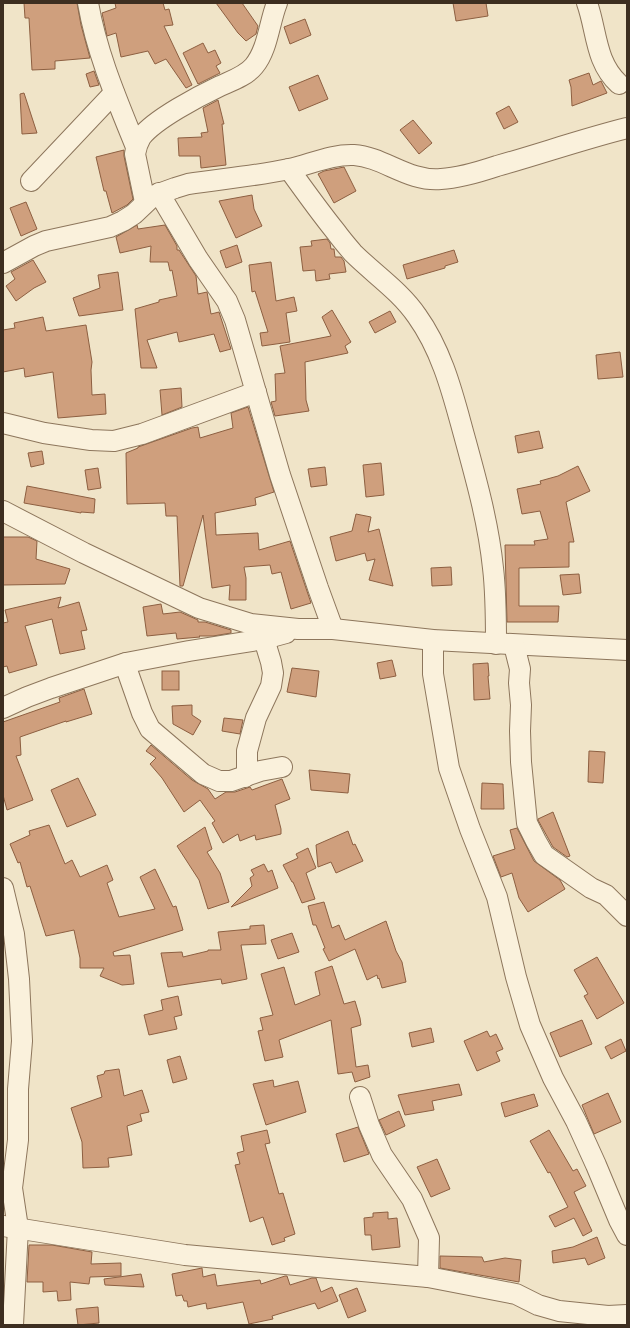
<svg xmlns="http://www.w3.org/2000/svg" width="630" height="1328" font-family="Georgia,serif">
	<rect width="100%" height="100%" fill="#f0e4c8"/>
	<g fill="#cf9f7d" stroke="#8d5f41">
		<polygon points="24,3 77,3 81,25 90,58 55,61 55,69 32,70 29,18 25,18"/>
		<polygon points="115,3 163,3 165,10 169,9 173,25 164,26 192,85 186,88 166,59 155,64 148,51 121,57 116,33 107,36 102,13 116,8"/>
		<polygon points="216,3 242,3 258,26 256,34 246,41 238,33"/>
		<polygon points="453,3 486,3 488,16 456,21"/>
		<polygon points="305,19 311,35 290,44 284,27"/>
		<polygon points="203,43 208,53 215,50 221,63 216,66 220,73 198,84 183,53"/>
		<polygon points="94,71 99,85 90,87 86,74"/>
		<polygon points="589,73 593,85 601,81 607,93 572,106 571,87 569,80"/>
		<polygon points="318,75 328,99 299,111 289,87"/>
		<polygon points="24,93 37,133 22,134 20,94"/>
		<polygon points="218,100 224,124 222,124 226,165 201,168 200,156 179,156 178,138 202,137 201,133 208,132 203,108"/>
		<polygon points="509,106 518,122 504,129 496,113"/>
		<polygon points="413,120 432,143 419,154 400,130"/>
		<polygon points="124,150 124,156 133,199 127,205 112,213 106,191 104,191 96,157"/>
		<polygon points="344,167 356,191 334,203 318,174 324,171"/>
		<polygon points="252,195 254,209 262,226 236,238 219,201"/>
		<polygon points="26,202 37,229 21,236 10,208"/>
		<polygon points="137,225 138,229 165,225 177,246 177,250 179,250 196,276 198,294 207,292 211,314 219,312 231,349 220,352 214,334 179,342 177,332 147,340 157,368 141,368 135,309 159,302 159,300 177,296 172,270 170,271 168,262 150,262 151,246 120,253 116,237"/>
		<polygon points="327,239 330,243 331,249 334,249 335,257 341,257 344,261 346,272 329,274 330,279 316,281 315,270 303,271 300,247 312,246 311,241"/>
		<polygon points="237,245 242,262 226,268 220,251"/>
		<polygon points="454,250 458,262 445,266 445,268 407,279 403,265"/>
		<polygon points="33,260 46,282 34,288 16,301 6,286 15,279 11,272"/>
		<polygon points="271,262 276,301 294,297 297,311 286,313 290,342 262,346 260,333 268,332 255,291 252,292 249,265"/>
		<polygon points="118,272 123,310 79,316 73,298 100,288 98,275"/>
		<polygon points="332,310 351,342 345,346 348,353 305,362 306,400 309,411 275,416 271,402 276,401 275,374 285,373 280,346 331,336 322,317"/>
		<polygon points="390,311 396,322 375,333 369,322"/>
		<polygon points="43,317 46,331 86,325 92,362 91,370 92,395 105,394 106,414 58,418 53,372 25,377 24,368 3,372 3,330 15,328 14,323"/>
		<polygon points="620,352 623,377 598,379 596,355"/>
		<polygon points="181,388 182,407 162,415 160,390"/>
		<polygon points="248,407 274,492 255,498 256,505 215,513 216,535 258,533 259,550 290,541 311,603 291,609 281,572 272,574 270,565 244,567 246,578 246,600 229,600 230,585 212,588 203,515 183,586 180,586 177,516 166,516 165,503 127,504 126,453 138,448 138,447 192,428 198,427 200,438 233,428 231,413"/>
		<polygon points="539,431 543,448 518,453 515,436"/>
		<polygon points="42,451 44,464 31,467 28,453"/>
		<polygon points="381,463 384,495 366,497 363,465"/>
		<polygon points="578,466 590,491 566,502 574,542 569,542 569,567 519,568 519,606 559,606 558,622 507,622 505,545 535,545 534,541 548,539 540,511 522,514 517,489 541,484 540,481 558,476"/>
		<polygon points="325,467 327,485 311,487 308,469"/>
		<polygon points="98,468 101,488 88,490 85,470"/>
		<polygon points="27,486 95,499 94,513 81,512 81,513 24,503"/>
		<polygon points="356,514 371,517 368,532 379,529 393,586 369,580 375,559 367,561 365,553 336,561 330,537 352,531"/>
		<polygon points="3,537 28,537 37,541 36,559 70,569 65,584 3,585"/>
		<polygon points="451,567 452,585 432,586 431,568"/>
		<polygon points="579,574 581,593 563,595 560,575"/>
		<polygon points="61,597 58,608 79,602 87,630 81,631 85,649 60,654 52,619 25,626 37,665 9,673 7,666 3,667 3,623 8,622 5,610"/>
		<polygon points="161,604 163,614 180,612 198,620 198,622 205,622 231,630 231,633 213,636 199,636 200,637 177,639 176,633 147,636 143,607"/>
		<polygon points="392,660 396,676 380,679 377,663"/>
		<polygon points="488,663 489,676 488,676 490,699 474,700 473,664"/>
		<polygon points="292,668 319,671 316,697 287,692"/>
		<rect x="162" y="671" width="17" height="19"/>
		<polygon points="84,689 92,714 66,722 66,721 20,737 21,755 16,756 33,800 7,810 3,795 3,722 60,702 59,698"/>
		<polygon points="192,705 192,715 201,721 193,735 173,724 172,706"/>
		<polygon points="224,718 243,720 240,734 222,731"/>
		<polygon points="151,745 192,780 208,789 215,799 226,792 235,792 250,787 252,790 282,779 290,799 275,805 281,829 281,834 256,840 255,835 240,841 238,834 223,843 212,823 215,821 200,800 184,812 162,778 150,764 156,758 146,751"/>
		<polygon points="589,751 605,752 603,783 588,782"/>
		<polygon points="309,770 350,774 348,793 311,790"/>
		<polygon points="78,778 96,815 67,827 51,790"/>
		<polygon points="482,783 503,784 504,809 481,809"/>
		<polygon points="553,812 570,856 567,857 553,847 538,820 538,819"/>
		<polygon points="49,825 65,864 72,860 80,877 107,865 113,880 107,883 119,917 155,909 140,877 155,869 173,907 176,906 183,930 113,952 114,956 130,955 134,984 122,985 100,976 104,968 80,968 80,958 74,930 46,936 30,886 27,887 20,862 18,863 10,844 30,835 29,831"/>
		<polygon points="205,827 212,849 207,852 220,873 229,902 208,909 199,880 177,846"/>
		<polygon points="517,828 534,861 560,880 565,889 528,912 519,898 512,873 501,877 493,856 515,849 510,830"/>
		<polygon points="348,831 353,845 355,844 363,861 336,873 331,862 318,867 316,845"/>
		<polygon points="308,848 316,868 306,873 315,899 302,903 293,882 292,882 283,865 298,858 296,854"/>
		<polygon points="264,864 268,872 272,870 278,888 231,907 252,886 250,878 254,875 251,870"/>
		<polygon points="324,902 332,928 339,925 345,940 386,921 396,951 402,962 406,982 382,988 379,978 378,979 377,975 367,980 355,949 329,961 323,949 325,948 316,925 313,925 308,906"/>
		<polygon points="264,925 266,944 241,945 247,979 222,984 221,979 168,987 161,953 182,952 183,957 208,951 208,950 221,950 218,932 250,929 250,926"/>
		<polygon points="292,933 299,952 278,959 271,940"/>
		<polygon points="597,957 624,1003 597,1019 584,996 588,994 574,970"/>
		<polygon points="332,966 344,1004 355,1001 360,1018 361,1025 351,1028 356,1067 368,1065 370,1077 355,1082 352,1072 338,1074 331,1020 279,1040 283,1057 265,1061 258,1031 263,1030 260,1018 273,1015 261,974 284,967 295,1005 320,995 315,972"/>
		<polygon points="178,996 182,1015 174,1017 177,1029 149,1035 144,1015 163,1010 161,1000"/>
		<polygon points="582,1020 592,1044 560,1057 550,1033"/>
		<polygon points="431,1028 434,1042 412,1047 409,1033"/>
		<polygon points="487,1031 490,1037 496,1034 503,1049 496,1052 500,1061 477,1071 464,1041"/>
		<polygon points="621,1039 626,1051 611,1059 605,1047"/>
		<polygon points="180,1056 187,1079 173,1083 167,1060"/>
		<polygon points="119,1069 124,1096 142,1090 149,1112 140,1114 142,1121 127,1126 132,1155 108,1158 109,1167 83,1168 82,1142 71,1108 102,1097 97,1076 104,1074 105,1071"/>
		<polygon points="273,1080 274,1087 298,1081 306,1112 266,1125 253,1084"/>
		<polygon points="459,1084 462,1095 432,1101 434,1110 405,1115 398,1095"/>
		<polygon points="608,1093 621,1122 594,1134 582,1105"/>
		<polygon points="534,1094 538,1106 505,1117 501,1103"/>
		<polygon points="399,1111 405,1126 386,1135 379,1120"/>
		<polygon points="358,1127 369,1154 344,1162 336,1134"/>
		<polygon points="267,1130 270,1143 265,1144 279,1194 283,1193 295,1234 284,1238 285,1241 272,1245 263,1217 250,1222 235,1165 240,1164 237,1153 244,1151 241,1136"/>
		<polygon points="549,1130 573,1171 577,1169 586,1186 574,1192 592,1231 583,1236 574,1218 555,1227 549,1216 568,1207 550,1172 548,1173 530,1141"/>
		<polygon points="437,1159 450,1189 431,1197 417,1167"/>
		<polygon points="388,1212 388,1219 397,1218 400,1247 372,1250 371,1235 365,1235 364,1218 373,1217 373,1213"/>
		<polygon points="597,1237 605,1258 588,1265 585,1258 553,1263 552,1251 573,1247"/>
		<polygon points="29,1245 52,1245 92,1252 91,1264 121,1263 121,1276 90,1277 89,1284 70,1282 71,1300 58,1301 57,1291 43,1292 43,1282 27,1282"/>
		<polygon points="440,1256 482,1257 484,1262 505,1258 521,1260 519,1282 440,1268"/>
		<polygon points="202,1268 203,1277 215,1274 217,1286 260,1280 261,1284 285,1276 287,1276 290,1285 312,1278 316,1278 321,1292 332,1287 338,1301 318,1309 315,1303 272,1316 273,1319 249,1324 243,1302 207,1309 206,1303 188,1307 187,1301 184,1301 182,1295 176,1296 172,1274"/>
		<polygon points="141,1274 144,1287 105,1285 104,1279"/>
		<polygon points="357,1288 366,1311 348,1318 339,1295"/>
		<polygon points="98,1307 99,1323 78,1325 76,1309"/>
	</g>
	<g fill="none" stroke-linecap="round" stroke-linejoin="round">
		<g stroke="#8d765c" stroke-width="22">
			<g id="street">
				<path d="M88 3C97 54 117 100 136 147"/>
				<path d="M587 3C597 31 595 62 619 84"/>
				<path d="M289 169C304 190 319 211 336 232 341 239 347 246 353 253 374 274 400 291 417 316 440 348 451 387 461 424 474 472 488 519 493 568 496 593 496 619 496 644"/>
				<polyline points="31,181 114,93"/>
				<polyline points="159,193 198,259 227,301 235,320 280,475 318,588 333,629"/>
				<path d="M145 202 135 154C136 148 138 142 141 137 155 119 199 96 220 86 231 81 246 76 254 66 268 49 269 23 277 3"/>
				<path d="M3 263 34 246 46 241 110 227 123 221 134 214 153 196 175 188 188 184C221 179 256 176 289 169 311 164 332 154 354 155 384 157 408 182 441 179 460 178 479 172 497 166 540 154 583 139 627 128"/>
				<polyline points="3,423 44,433 91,440 114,441 142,434 256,392"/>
				<polyline points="3,511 84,553 199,608 251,624 298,629 333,629 433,640 627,650"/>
				<polyline points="433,640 433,674 449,768 470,829 497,897 516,977 530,1025 553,1078 576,1121 596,1165 619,1220 627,1235"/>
				<polyline points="514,645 520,669 519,683 521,705 520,731 521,762 527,823 536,841 544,855 591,888 606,895 627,916"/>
				<polyline points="126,663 128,673 142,713 150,729 203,774 219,781 231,781 260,771 282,767"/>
				<polyline points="3,708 27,697 51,688 126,663 189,651 264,639 286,633"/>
				<polyline points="245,777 247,770 247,751 256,718 271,686 273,673 271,662 264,639"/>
				<polyline points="3,888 14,934 19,979 22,1041 18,1089 18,1140 12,1188 18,1228 13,1325"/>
				<polyline points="360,1097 369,1125 382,1155 412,1199 429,1238 428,1277"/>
				<polyline points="3,1226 185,1255 428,1277 516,1294 538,1305 559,1311 608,1316 627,1315"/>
			</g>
		</g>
		<use href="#street" stroke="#faf1dc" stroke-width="20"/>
	</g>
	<rect width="630" height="1328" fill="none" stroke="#3d2e20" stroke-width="8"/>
</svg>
